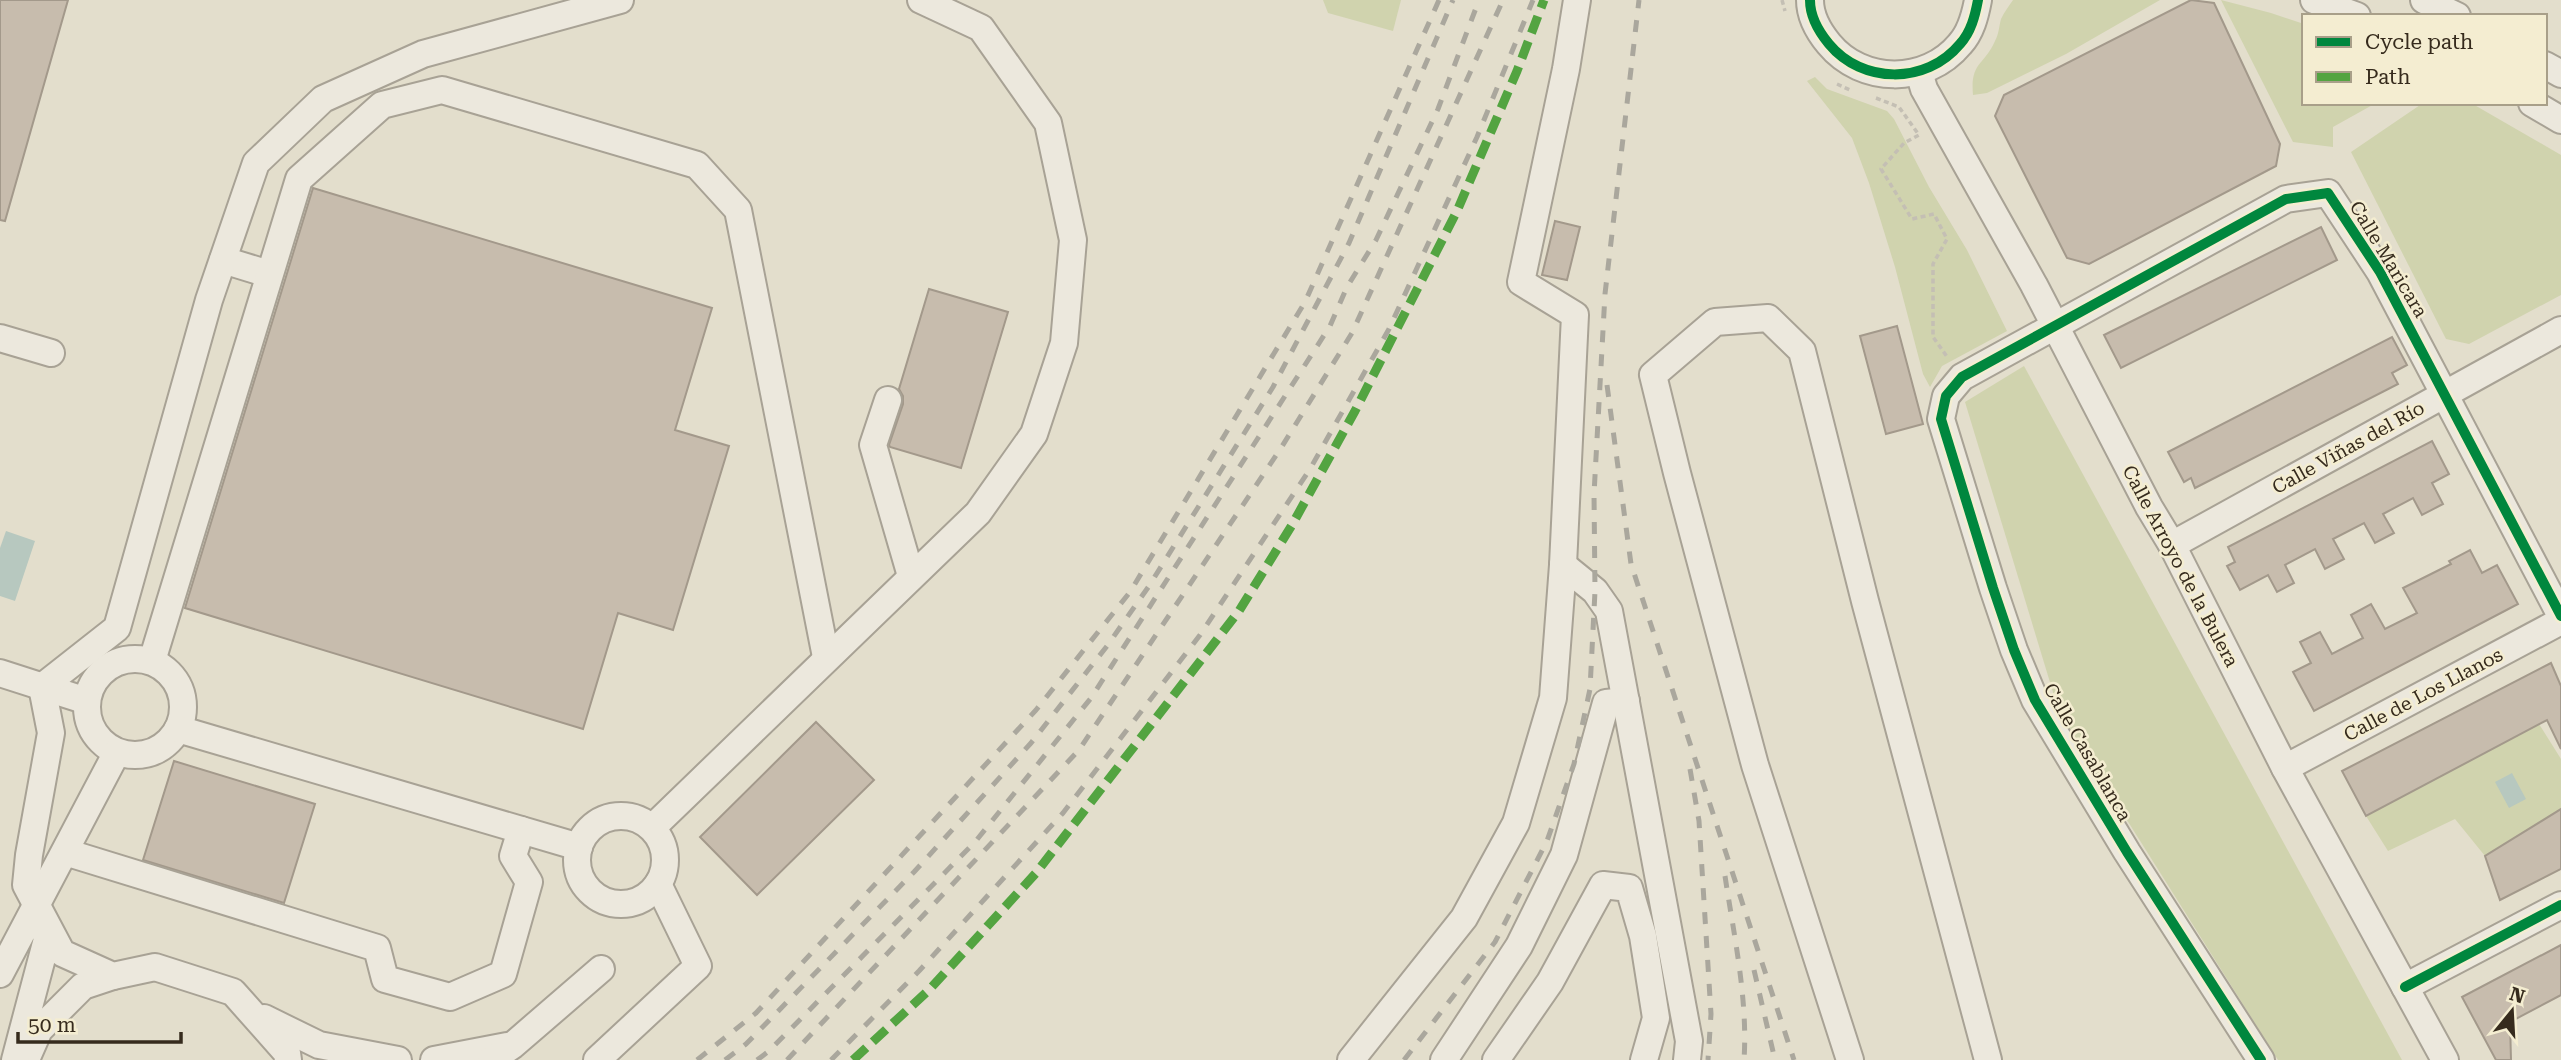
<svg xmlns="http://www.w3.org/2000/svg" width="2561" height="1060" font-family="'Roboto Serif',serif">
	<rect width="100%" height="100%" fill="#e3decc"/>
	<g fill="#d0d3ae">
		<polygon points="1323,0 1401,0 1393,31 1328,13"/>
		<path d="M2013 0H2160L2066 54 1987 93 1973 95C1970 62 1984 66 1995 41 1999 34 1999 26 2001 19 2004 12 2009 6 2013 0Z"/>
		<polygon points="2221,0 2271,13 2304,24 2304,103 2376,103 2333,127 2333,147 2293,142"/>
		<polygon points="1815,77 1827,89 1887,111 1894,119 1929,187 1967,250 2007,331 1942,366 1930,387 1923,374 1895,267 1869,183 1852,138 1807,81"/>
		<polygon points="2423,103 2471,103 2561,155 2561,295 2469,344 2446,339 2351,152"/>
		<polygon points="2024,366 2402,1060 2278,1060 2059,712 1965,402"/>
		<polygon points="2539,724 2561,759 2561,809 2485,856 2455,819 2388,851 2366,816"/>
	</g>
	<g fill="#b7c8bf">
		<polygon points="6,531 35,541 15,601 0,596 0,548"/>
		<polygon points="2512,773 2526,799 2509,808 2495,782"/>
	</g>
	<g fill="#c7bcad" stroke="#a3998b" stroke-width="2">
		<polygon points="0,0 68,0 5,221 0,220"/>
		<polygon points="2191,0 2214,3 2280,144 2276,166 2089,264 2067,258 1995,116 2004,95"/>
		<polygon points="313,188 712,308 675,430 729,446 673,630 618,613 583,729 185,608"/>
		<polygon points="1555,221 1580,227 1567,280 1542,275"/>
		<polygon points="2321,227 2337,260 2121,368 2104,335"/>
		<polygon points="929,289 1008,312 961,468 890,447 889,445 903,404 903,396 899,389"/>
		<polygon points="1897,326 1923,424 1886,434 1860,336"/>
		<polygon points="2392,337 2407,365 2392,373 2398,384 2195,488 2191,478 2184,482 2168,452"/>
		<polygon points="2432,441 2449,474 2432,483 2443,504 2422,515 2413,498 2383,514 2394,533 2375,543 2364,523 2333,539 2344,559 2325,569 2315,549 2285,565 2294,583 2277,592 2268,575 2240,590 2227,566 2235,562 2228,547"/>
		<polygon points="2470,550 2482,573 2497,565 2518,604 2314,711 2293,672 2311,663 2300,642 2320,632 2332,654 2363,638 2351,615 2371,604 2385,629 2417,613 2403,588 2451,564 2449,561"/>
		<polygon points="2551,663 2561,686 2561,749 2547,720 2366,816 2342,771"/>
		<polygon points="816,722 874,780 757,895 700,837"/>
		<polygon points="174,761 315,804 284,903 143,860"/>
		<polygon points="2561,809 2561,869 2500,900 2485,856"/>
		<polygon points="2561,945 2561,995 2510,1022 2511,1060 2496,1060 2462,997"/>
	</g>
	<g fill="none" stroke-linecap="round" stroke-linejoin="round">
		<g stroke="#a8a295" stroke-width="30">
			<g id="minor">
				<path d="M1810 0C1810 16 1819 32 1829 44 1862 84 1926 85 1960 44 1971 32 1975 16 1978 0"/>
				<polyline points="2314,0 2357,16"/>
				<polyline points="2424,0 2457,16"/>
				<polyline points="2545,65 2561,74"/>
				<polyline points="1919,72 1924,89 2034,285 2149,507 2172,545 2285,768 2445,1060"/>
				<polyline points="2532,103 2561,120"/>
				<polyline points="223,260 269,274"/>
				<polyline points="0,338 51,353"/>
				<polyline points="888,400 873,445 911,576"/>
				<polyline points="2172,545 2561,330"/>
				<polyline points="1563,565 1595,591 1609,611 1689,1041 1687,1060"/>
				<circle cx="135" cy="707" r="48"/>
				<polyline points="152,661 299,179 382,105 442,90 697,165 738,210 826,657"/>
				<polyline points="0,673 87,701"/>
				<polyline points="178,729 579,847"/>
				<polyline points="2285,768 2561,621"/>
				<circle cx="621" cy="860" r="44"/>
				<polyline points="652,828 978,513 1034,434 1064,343 1073,240 1048,123 981,28 921,0"/>
				<polyline points="65,852 377,948 385,979 450,997 503,974 529,882 513,856 521,830"/>
				<polyline points="0,974 117,752"/>
				<polyline points="2405,987 2561,905"/>
				<polyline points="264,1018 319,1045 398,1060"/>
				<polyline points="28,1055 39,1030 83,986 113,976"/>
				<polyline points="15,1060 47,939 42,923"/>
				<polyline points="288,1060 287,1053 233,992 155,967 113,976 62,953 26,885 29,855 51,733 42,687 117,628 209,300 256,163 323,99 423,54 620,0"/>
				<polyline points="434,1060 507,1046"/>
				<polyline points="491,1060 513,1045 601,969"/>
				<polyline points="597,1060 698,966 658,884"/>
				<polyline points="1351,1060 1464,918 1516,823 1553,698 1563,565 1575,315 1521,282 1566,69 1577,0"/>
				<polyline points="1444,1060 1519,946 1564,855 1606,703 1626,701"/>
				<polyline points="1496,1060 1550,982 1603,885 1629,888 1643,936 1656,1018 1644,1060"/>
				<polyline points="1850,1060 1755,765 1677,473 1653,375 1715,322 1768,318 1802,351 1865,601 1988,1060"/>
				<polyline points="2261,1060 2127,852 2035,700 2014,650 1993,588 1941,419 1946,396 1962,377 2286,199 2328,193 2380,272 2561,616"/>
			</g>
		</g>
		<g stroke="#c4bfb4" stroke-width="3.5" stroke-dasharray="5 3.5" stroke-linecap="butt">
			<polyline points="1782,0 1785,11"/>
			<polyline points="1837,84 1852,91"/>
			<polyline points="1876,98 1899,107 1919,135 1904,143 1881,169 1912,219 1934,214 1947,239 1933,264 1933,337 1948,358"/>
		</g>
		<use href="#minor" stroke="#ece8dd" stroke-width="26"/>
		<g stroke="#aaa79d" stroke-width="5" stroke-dasharray="12 12" stroke-linecap="butt">
			<polyline points="1607,385 1631,564 1794,1060"/>
			<polyline points="1690,769 1699,821 1711,1014 1708,1060"/>
			<path d="M1725 876C1734 936 1748 999 1744 1060"/>
			<polyline points="1754,970 1775,1060"/>
			<polyline points="697,1060 756,1013 1036,710 1130,592 1305,302 1439,0"/>
			<polyline points="725,1060 746,1044 914,872 1031,743 1107,646 1149,586 1273,387 1349,243 1453,0"/>
			<polyline points="757,1060 769,1051 975,842 1091,698 1330,326 1347,287 1376,240 1438,109 1479,0"/>
			<polyline points="787,1060 1079,750 1281,448 1352,333 1503,0"/>
			<polyline points="831,1060 919,971 1063,813 1200,635 1310,469 1389,329 1477,137 1533,0"/>
			<polyline points="1404,1060 1495,942 1547,841 1574,764 1590,689 1595,591 1594,494 1605,294 1639,0"/>
		</g>
		<polyline stroke="#53a441" stroke-width="9" stroke-dasharray="18 9" stroke-linecap="butt" points="853,1060 929,990 1036,873 1239,611 1292,525 1355,411 1457,211 1517,71 1544,0"/>
		<g stroke="#f4edd1" stroke-width="15">
			<g id="cycleway">
				<path d="M1810 0C1810 16 1819 32 1829 44 1862 84 1926 85 1960 44 1971 32 1975 16 1978 0"/>
				<polyline points="2405,987 2561,905"/>
				<polyline points="2261,1060 2127,852 2035,700 2014,650 1993,588 1941,419 1946,396 1962,377 2286,199 2328,193 2380,272 2561,616"/>
			</g>
		</g>
		<use href="#cycleway" stroke="#00873e" stroke-width="10"/>
	</g>
	<g text-anchor="middle" stroke-width="5" stroke-linejoin="round" paint-order="stroke">
		<g font-size="19" fill="#362b1d" stroke="#f4edd1">
			<text transform="translate(2389 259) rotate(59)" y="7">Calle Maricara</text>
			<text transform="translate(2348 447) rotate(-29)" y="7">Calle Viñas del Río</text>
			<text transform="translate(2181 566) rotate(62)" y="7">Calle Arroyo de la Bulera</text>
			<text transform="translate(2423 694) rotate(-28)" y="7">Calle de Los Llanos</text>
			<text transform="translate(2088 752) rotate(60)" y="7">Calle Casablanca</text>
		</g>
	</g>
	<rect x="2302" y="14" width="245" height="91" fill="#f4edd1" stroke="#a89f89" stroke-width="2"/>
	<rect x="2316" y="37" width="35" height="10" fill="#00873e" stroke="#a89f89" stroke-width="2"/>
	<text x="2365" y="49" font-size="21" fill="#362b1d">Cycle path</text>
	<rect x="2316" y="72" width="35" height="10" fill="#53a441" stroke="#a89f89" stroke-width="2"/>
	<text x="2365" y="84" font-size="21" fill="#362b1d">Path</text>
	<g transform="translate(2512 1011) rotate(18)" stroke="#f4edd1" stroke-width="5" paint-order="stroke">
	<path d="M0-5L12 26L0 18L-12 26Z" fill="#362b1d"/>
	<text y="-10" font-size="19" font-weight="bold" text-anchor="middle" fill="#362b1d">N</text>
	</g>
	<path d="M18 1032v10h163v-10" fill="none" stroke="#362b1d" stroke-width="3.5"/>
	<text x="28" y="1032" font-size="21" fill="#362b1d" stroke="#f4edd1" stroke-width="5" paint-order="stroke">50 m</text>
</svg>
